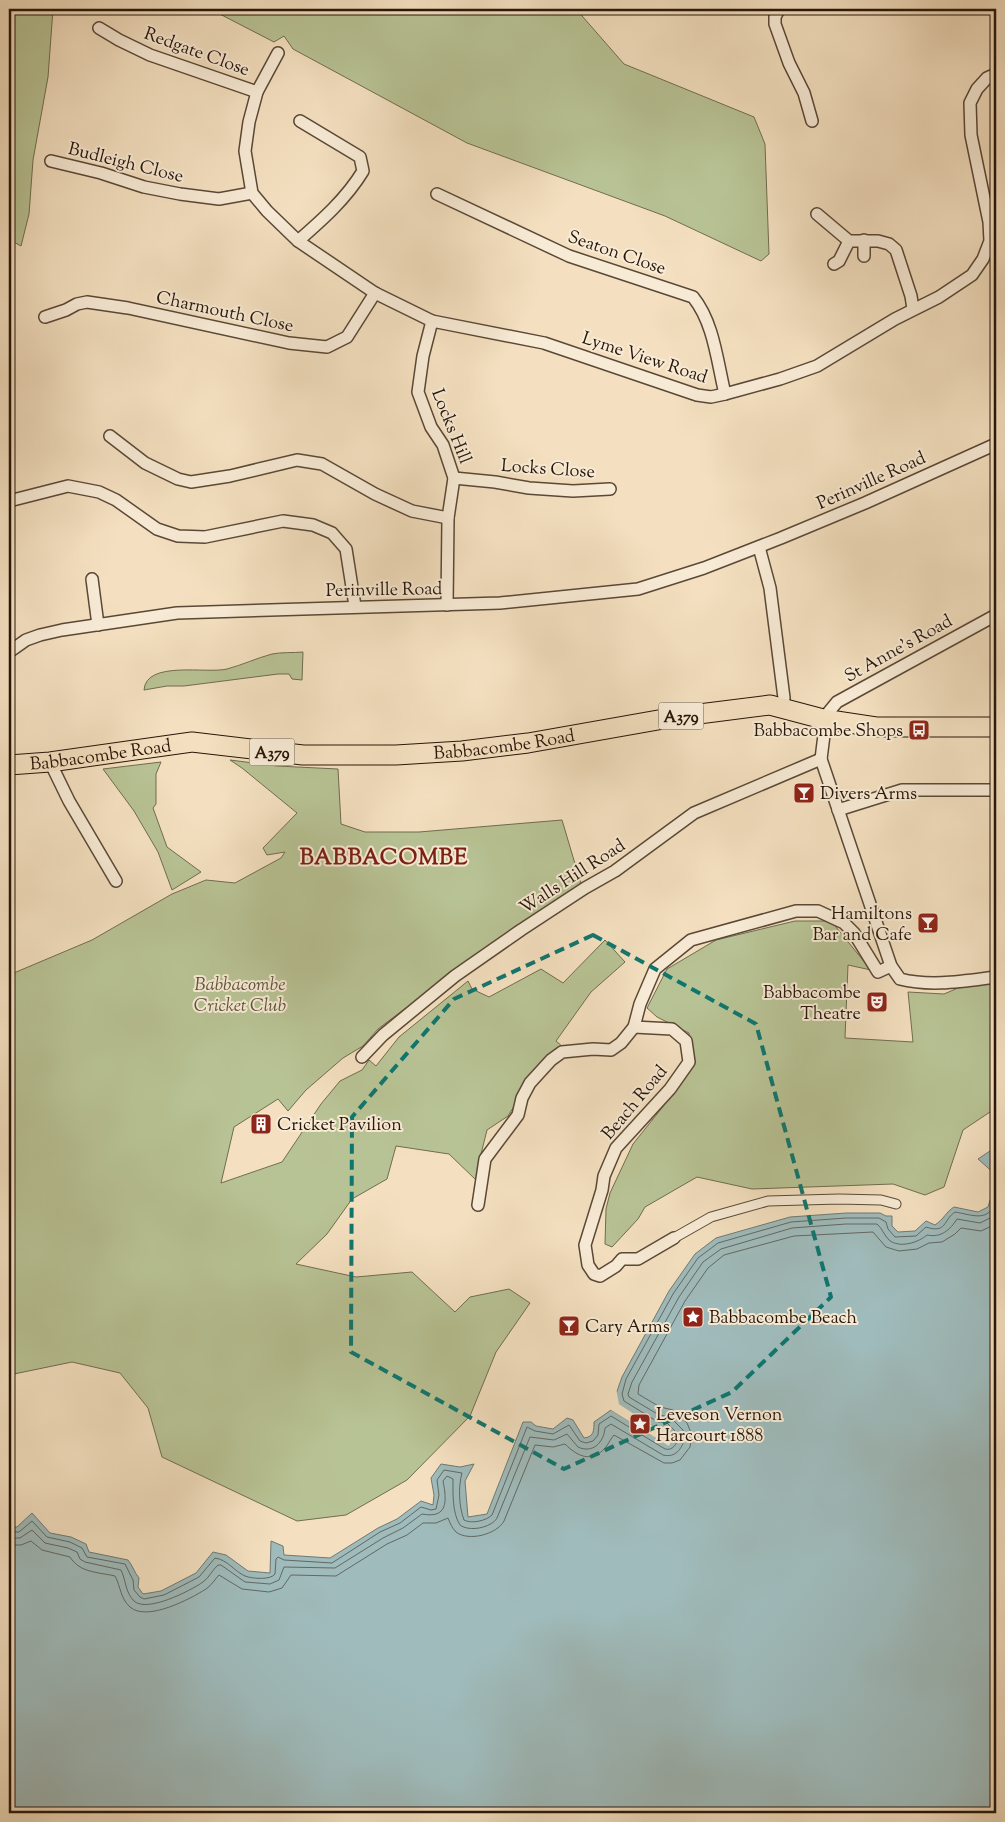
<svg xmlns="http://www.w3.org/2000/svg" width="1005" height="1822" font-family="'Sorts Mill Goudy',serif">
	<rect width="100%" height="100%" fill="#f4e0c0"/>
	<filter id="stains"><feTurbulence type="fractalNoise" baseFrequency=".004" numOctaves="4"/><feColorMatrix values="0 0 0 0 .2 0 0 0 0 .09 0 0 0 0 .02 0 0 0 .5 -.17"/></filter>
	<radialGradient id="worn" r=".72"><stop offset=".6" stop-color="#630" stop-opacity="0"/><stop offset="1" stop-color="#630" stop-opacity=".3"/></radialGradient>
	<g fill="#b8c395" stroke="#706c4f">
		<polygon points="9,9 53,9 48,77 33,160 29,214 21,246 12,241 9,256"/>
		<polygon points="210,9 576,9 624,64 754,117 765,144 769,254 761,261 665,216 467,143 293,49 284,36 274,42"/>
		<path d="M303 652 302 680 292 679 289 674H278L184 686H167L144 690C146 660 207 674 227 669 242 665 257 658 272 654 282 652 293 653 303 652Z"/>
		<polygon points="230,760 277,766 338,769 341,824 365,832 419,832 562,820 584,894 452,973 378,1029 363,1046 343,1058 306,1090 288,1111 278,1099 234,1127 221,1183 282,1162 321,1104 340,1081 362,1070 369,1060 376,1066 399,1037 468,981 472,989 489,997 541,969 563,983 605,940 625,962 591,992 556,1041 563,1047 545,1057 508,1116 487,1130 480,1158 477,1181 449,1154 396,1146 387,1179 352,1199 327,1234 296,1264 356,1277 412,1272 455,1312 470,1297 509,1289 530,1303 496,1352 470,1416 407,1480 346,1515 297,1521 162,1457 148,1408 120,1373 72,1362 9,1375 9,975 92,940 172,894 206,880 235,883 281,858 285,852 267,855 263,848 297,813 242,768"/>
		<polygon points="161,762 156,774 156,804 153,808 167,847 201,872 172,890 158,852 134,811 103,769"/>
		<polygon points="795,921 831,921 871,970 848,965 845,1038 913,1042 908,992 944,994 958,988 996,982 996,1112 990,1112 963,1130 944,1187 925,1195 893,1184 752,1189 697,1177 645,1207 638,1219 612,1247 605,1244 606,1209 610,1193 633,1144 669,1099 694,1060 689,1033 657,1017 647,1008 667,969 716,940"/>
	</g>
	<g fill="#9fbbbb" stroke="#6f7974">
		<polygon points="996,1147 996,1175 978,1159"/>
		<path d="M996 1181V1813H9V1527H17L32 1513 50 1533 71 1537 86 1544 89 1552 128 1560C133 1566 134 1572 139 1578L138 1587 143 1594 161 1591 196 1573 213 1552 226 1555 248 1571 270 1573 271 1541 283 1546 284 1555 330 1558 378 1528 397 1519 421 1501 433 1505 434 1495 431 1478 441 1464 460 1467 474 1464 465 1481 468 1517 487 1514 523 1422H531L536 1426 553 1429 567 1418 573 1420 584 1438C594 1437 594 1430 594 1422L611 1410 669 1445 674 1436 663 1426 659 1430 618 1404 616 1394 622 1377 669 1291 695 1254 716 1238 790 1217 846 1213H880L886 1216H892V1226L898 1232 915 1231 926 1221 935 1225C944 1219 946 1212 954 1207L978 1212 988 1207Z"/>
	</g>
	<polygon fill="#f4e0c0" points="616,1388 619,1404 659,1430 663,1426 674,1436 669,1446 611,1410 610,1408 668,1442 671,1437 663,1429 658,1432 617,1406 614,1394"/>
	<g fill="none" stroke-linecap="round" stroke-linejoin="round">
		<g stroke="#636862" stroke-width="1">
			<path d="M9 1532H19L32 1521 47 1537 70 1542 82 1548 87 1557 125 1564 133 1580 134 1590 140 1597 144 1599 164 1595 199 1577 215 1558C228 1560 234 1571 245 1576 253 1579 271 1580 275 1574L276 1559 278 1557 284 1560 332 1563 380 1532 400 1523 421 1507 431 1510 436 1509 439 1495 437 1480 444 1470 462 1473C458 1487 459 1507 464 1520 471 1524 486 1521 492 1515L527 1427 535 1431 553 1434 569 1425 580 1441 586 1443 593 1441 598 1435 599 1424 611 1416 665 1449C673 1451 676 1444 679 1438L677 1433 666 1422H658L624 1401 622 1394 626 1379 673 1294 698 1258 718 1243 791 1222 846 1218H879L886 1222 888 1229 895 1237 916 1236 926 1227C947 1234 943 1220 955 1212 973 1215 989 1223 996 1201"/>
			<path d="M9 1538H20L32 1530 45 1543 68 1548 77 1552 80 1559 85 1562 121 1570C126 1580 125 1592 134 1601 147 1613 190 1591 203 1582 209 1578 212 1570 218 1565H221L245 1582 270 1584 279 1580 284 1567 335 1568 383 1538 403 1528 422 1514C448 1519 447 1501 443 1481L447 1476 453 1479C453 1492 452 1513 460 1525 469 1532 491 1528 497 1518L530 1437 554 1440 567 1434 578 1447C593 1454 604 1442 605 1428L611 1424 663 1455C676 1458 681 1449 685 1439L683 1430 670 1417 659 1415 629 1397 628 1394 632 1382 679 1297 703 1262 721 1249 792 1228 846 1224H877C882 1228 884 1235 889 1240 900 1249 919 1242 927 1235 941 1238 950 1230 957 1219L980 1223 996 1215"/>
			<path d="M9 1545H21L31 1541 42 1550 70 1557C80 1573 98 1572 115 1576 121 1587 120 1598 130 1607 147 1622 190 1599 206 1589 212 1585 215 1579 219 1575L242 1589 269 1592 282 1588 291 1575 336 1576 387 1544 407 1535 423 1523H436L448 1518C450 1523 452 1528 456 1532 469 1542 497 1534 504 1521L535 1445 553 1447 565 1444C577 1456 592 1464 606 1447 609 1443 611 1438 614 1435L664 1463H672L680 1460 690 1447 692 1435 687 1423 673 1410 660 1407 638 1394 639 1385 685 1301 708 1268 724 1255 794 1236 873 1232 886 1247 899 1251 917 1249 929 1243 942 1242 955 1234 961 1228 981 1231 996 1224"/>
		</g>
		<g stroke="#5a4837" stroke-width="11">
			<polyline id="pedestrian" points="674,1238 711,1217 768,1201 839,1199 881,1200 896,1204"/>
		</g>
		<g stroke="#5a4837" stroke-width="14">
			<g id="minor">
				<polyline points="779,9 775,17 775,24 789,63 804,93 812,121"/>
				<polyline points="99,28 119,40 150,55 257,92"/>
				<polyline points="278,53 257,92 249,122 245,151 252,193 267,211 298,241 375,293 432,321 544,343 697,395 711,397 725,394 780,379 817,366 895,319 939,297 972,275 983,259 990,241 989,222 971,135 970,103 977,89 987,78 996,74"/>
				<polyline points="51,161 101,173 144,187 180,194 219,199 252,193"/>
				<path d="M437 194 569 256 693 297C714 323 717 361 725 394"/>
				<polyline points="817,214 849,241 878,241 889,244 896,250 911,296 913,309"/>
				<polyline points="864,240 864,256"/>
				<path d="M298 241C322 220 346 199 363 171L360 157 300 121"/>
				<polyline points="834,264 839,261 849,241"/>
				<polyline points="45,317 66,310 77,304 87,302 128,308 289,343 327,347 347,337 375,293"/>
				<polyline points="432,321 423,356 418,392 431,427 443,445 454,478 448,518 447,605"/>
				<polyline points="110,436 145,463 178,479 191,482 230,476 297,460 322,464 375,494 412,511 448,518"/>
				<polyline points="454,478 495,482 529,488 573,491 610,489"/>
				<polyline points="9,501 68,486 99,492 116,500 157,529 178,536 205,537 283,521 313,525 332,533 346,549 355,606"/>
				<polyline points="759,547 770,588 784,698 783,708"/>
				<polyline points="92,579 98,625"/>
				<polyline points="9,652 26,640 40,635 62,630 177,613 500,603 638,589 704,568 781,538 865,503 996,444"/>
				<polyline points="823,719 837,702 996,615"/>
				<path d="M826 719 821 759 891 966 900 979C931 987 964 981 996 977"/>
				<polyline points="50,762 69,801 116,881"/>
				<polyline points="838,810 902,790 996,790"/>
				<polyline points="362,1057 383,1035 455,976 521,930 585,888 615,871 694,813 821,759"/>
				<polyline points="478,1205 485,1159 518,1115 522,1098 530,1083 551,1060 562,1052 593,1049 611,1050 621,1043 634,1027"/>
				<polyline points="674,1238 638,1259 622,1259 616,1266 600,1276 594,1274 588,1265 585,1245 602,1190 604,1176 616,1148 670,1089 689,1062 686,1041 672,1029 634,1027 640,1004 655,969 691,940 796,911 818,911 844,923 854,933 878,972 891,966"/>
			</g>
		</g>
		<g stroke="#271509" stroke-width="21">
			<g id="primary">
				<path id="s1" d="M9 765 50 762 192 742 303 755H396L462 751 528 743 675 717 770 705 823 719 876 727H996"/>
			</g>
		</g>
		<use href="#pedestrian" stroke="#f8ebd6" stroke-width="9"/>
		<use href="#minor" stroke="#f8ebd6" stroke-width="11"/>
		<use href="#primary" stroke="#f4e0c0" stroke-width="19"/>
	</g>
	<path fill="none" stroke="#0f766e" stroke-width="4" stroke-dasharray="10 6" stroke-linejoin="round" d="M593 935 756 1024 831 1297 732 1392 564 1469 351 1352 352 1117 454 999Z"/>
	<defs>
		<g id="bus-square" transform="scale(1.125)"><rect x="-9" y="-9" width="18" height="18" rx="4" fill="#8f2418" stroke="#f8ebd6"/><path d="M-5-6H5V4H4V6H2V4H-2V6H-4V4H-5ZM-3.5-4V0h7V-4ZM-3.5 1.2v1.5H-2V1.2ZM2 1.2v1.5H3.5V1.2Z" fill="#fff"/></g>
		<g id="bar-square" transform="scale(1.125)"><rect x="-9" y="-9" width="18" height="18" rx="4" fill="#8f2418" stroke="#f8ebd6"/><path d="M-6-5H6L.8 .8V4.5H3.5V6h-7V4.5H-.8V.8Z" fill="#fff"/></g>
		<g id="theatre-square" transform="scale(1.125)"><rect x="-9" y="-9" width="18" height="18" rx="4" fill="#8f2418" stroke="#f8ebd6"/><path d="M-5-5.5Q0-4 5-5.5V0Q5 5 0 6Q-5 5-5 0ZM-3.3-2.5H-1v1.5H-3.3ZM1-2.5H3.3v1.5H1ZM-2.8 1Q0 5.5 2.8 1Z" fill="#fff"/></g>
		<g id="building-square" transform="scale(1.125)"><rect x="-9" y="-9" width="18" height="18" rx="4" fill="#8f2418" stroke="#f8ebd6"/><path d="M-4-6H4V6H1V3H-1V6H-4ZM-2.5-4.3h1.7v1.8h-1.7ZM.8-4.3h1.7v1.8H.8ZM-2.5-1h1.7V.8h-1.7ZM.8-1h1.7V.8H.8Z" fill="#fff"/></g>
		<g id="sight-square" transform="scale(1.125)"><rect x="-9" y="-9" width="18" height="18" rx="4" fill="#8f2418" stroke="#f8ebd6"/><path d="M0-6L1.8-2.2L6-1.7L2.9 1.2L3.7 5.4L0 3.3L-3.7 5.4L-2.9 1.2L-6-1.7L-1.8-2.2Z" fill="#fff"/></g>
	</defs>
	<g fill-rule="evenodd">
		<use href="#bus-square" x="919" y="730"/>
		<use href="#bar-square" x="804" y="793"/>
		<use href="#bar-square" x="928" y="923"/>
		<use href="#theatre-square" x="877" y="1002"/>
		<use href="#building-square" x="261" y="1124"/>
		<use href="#sight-square" x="693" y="1317"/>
		<use href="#bar-square" x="569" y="1326"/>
		<use href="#sight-square" x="640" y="1424"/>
	</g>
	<g text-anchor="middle" stroke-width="4" stroke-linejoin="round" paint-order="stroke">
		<g fill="#f8ebd6" stroke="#665546" stroke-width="1">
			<rect x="658.5" y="702.5" width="45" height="27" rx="4"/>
			<rect x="249.5" y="738.5" width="45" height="27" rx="4"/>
		</g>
		<g font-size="16" font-weight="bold" fill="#271509">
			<text x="681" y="722">A379</text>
			<text x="272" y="758">A379</text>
		</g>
		<g font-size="18" fill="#271509" stroke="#f8ebd6">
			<text transform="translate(197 51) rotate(20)" y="6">Redgate Close</text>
			<text transform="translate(126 162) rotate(14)" y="6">Budleigh Close</text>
			<text transform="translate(617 252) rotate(19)" y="6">Seaton Close</text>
			<text transform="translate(225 311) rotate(12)" y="6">Charmouth Close</text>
			<text transform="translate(645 357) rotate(18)" y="6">Lyme View Road</text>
			<text transform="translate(452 426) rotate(68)" y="6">Locks Hill</text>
			<text transform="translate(548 468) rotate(4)" y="6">Locks Close</text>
			<text transform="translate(871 480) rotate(-24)" y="6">Perinville Road</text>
			<text transform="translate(384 589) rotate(-1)" y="6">Perinville Road</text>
			<text transform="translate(898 648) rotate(-29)" y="6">St Anne's Road</text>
			<text dy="6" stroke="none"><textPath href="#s1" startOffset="498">Babbacombe Road</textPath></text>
			<text dy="6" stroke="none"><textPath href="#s1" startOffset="92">Babbacombe Road</textPath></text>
			<text transform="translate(572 876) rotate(-33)" y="6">Walls Hill Road</text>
			<text transform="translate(634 1102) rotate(-50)" y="6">Beach Road</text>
		</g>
		<g font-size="18" fill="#271509" stroke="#f8ebd6" text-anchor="start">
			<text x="903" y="736" text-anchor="end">Babbacombe Shops</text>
			<text x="820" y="799">Divers Arms</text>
			<text x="912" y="919" text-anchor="end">Hamiltons<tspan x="912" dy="21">Bar and Cafe</tspan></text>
			<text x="861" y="998" text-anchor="end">Babbacombe<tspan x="861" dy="21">Theatre</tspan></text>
			<text x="277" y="1130">Cricket Pavilion</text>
			<text x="709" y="1323">Babbacombe Beach</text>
			<text x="585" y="1332">Cary Arms</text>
			<text x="656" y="1420">Leveson Vernon<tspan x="656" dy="21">Harcourt 1888</tspan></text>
		</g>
		<g font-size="18" font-style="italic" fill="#5a523a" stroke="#f8ebd6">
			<text x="240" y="990">Babbacombe<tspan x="240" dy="21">Cricket Club</tspan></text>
		</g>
		<g font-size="22" font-weight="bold" letter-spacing="1" fill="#7a1f14" stroke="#f8ebd6">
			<text x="384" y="864">BABBACOMBE</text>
		</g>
	</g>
	<rect width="1005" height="1822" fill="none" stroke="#f4e0c0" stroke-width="30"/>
	<rect x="10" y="10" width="985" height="1802" fill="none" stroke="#271509" stroke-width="2.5"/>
	<rect x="15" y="15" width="975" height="1792" fill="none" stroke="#271509"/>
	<rect width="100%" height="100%" filter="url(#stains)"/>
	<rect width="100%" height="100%" fill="url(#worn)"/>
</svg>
